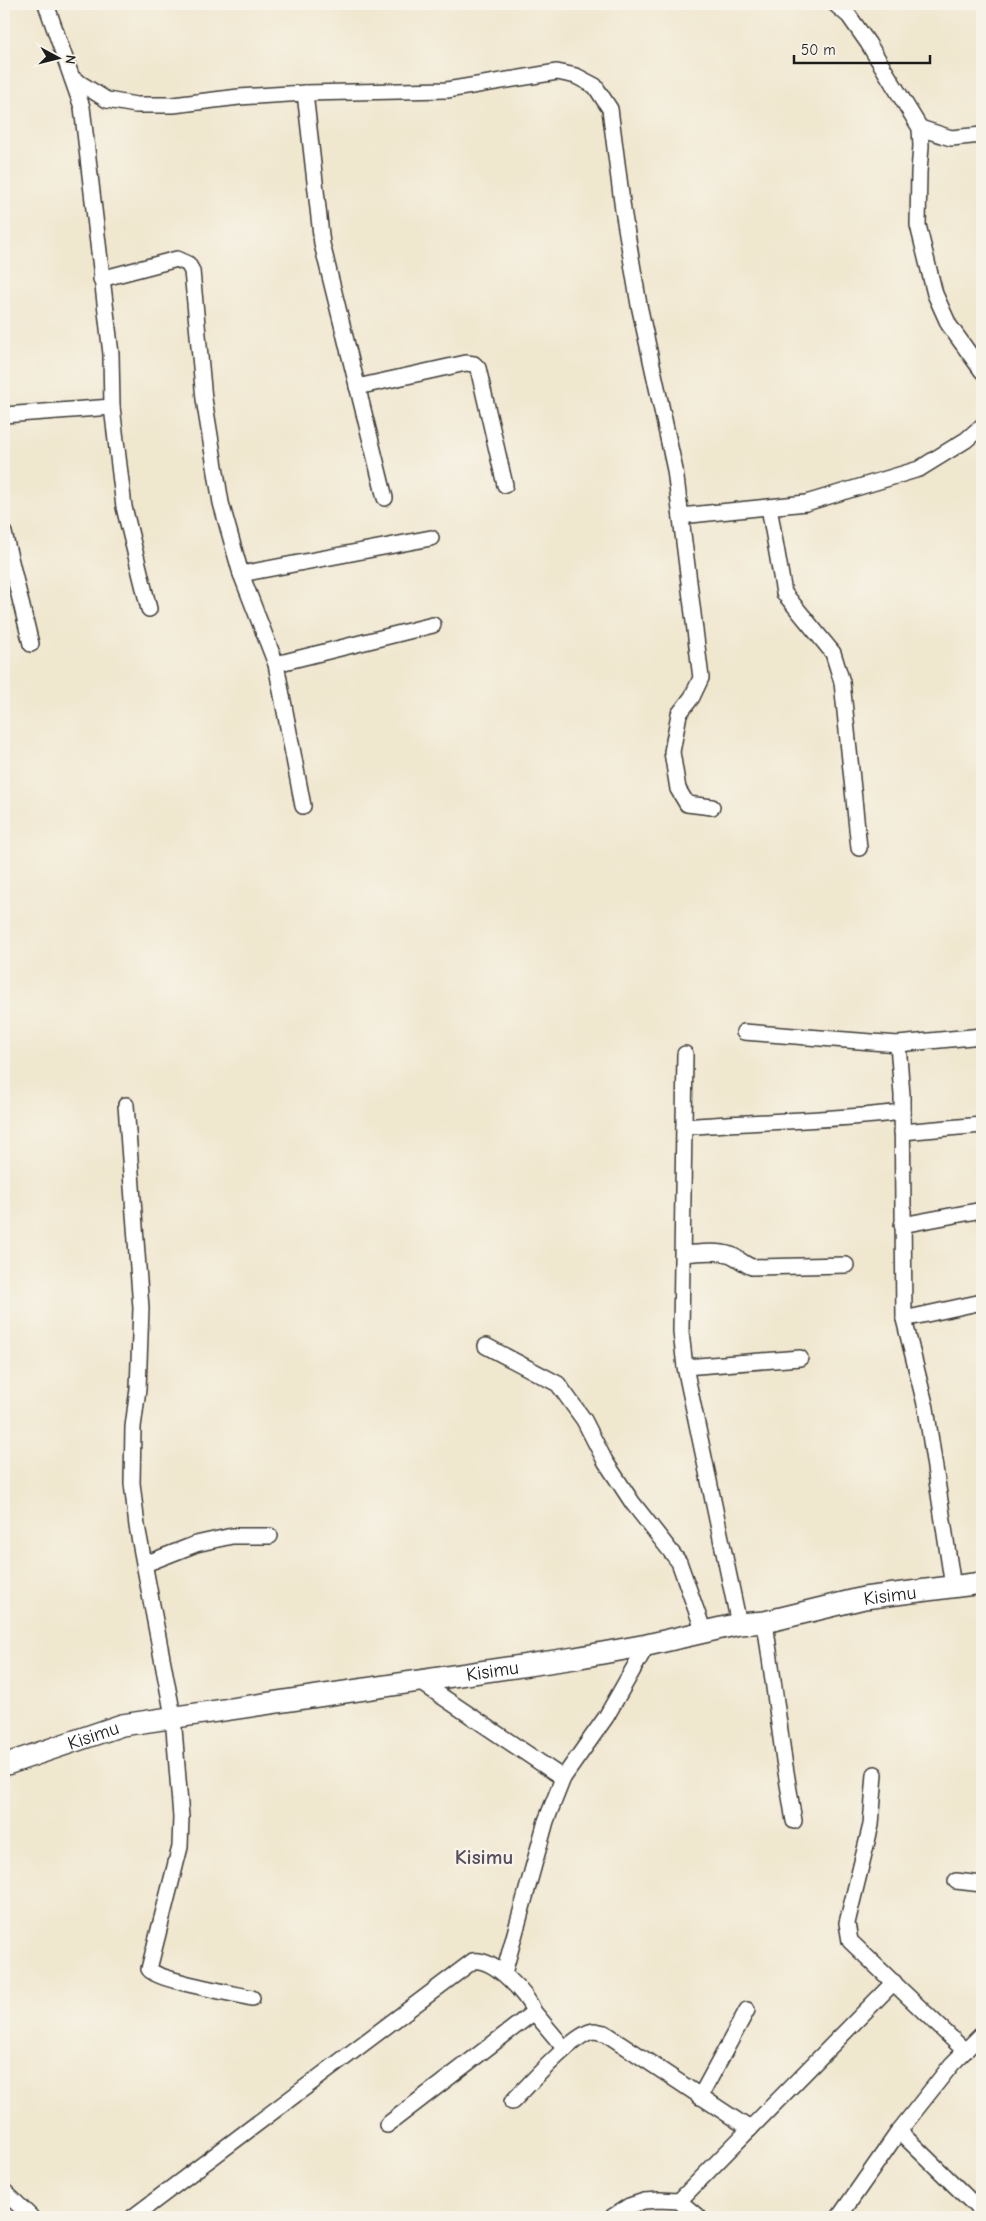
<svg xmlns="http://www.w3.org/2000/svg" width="986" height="2221" font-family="'Comic Neue',sans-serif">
	<rect width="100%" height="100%" fill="#f7f3e8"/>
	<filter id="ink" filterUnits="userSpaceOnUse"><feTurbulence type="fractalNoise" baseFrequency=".02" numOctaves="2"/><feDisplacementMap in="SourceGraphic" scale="10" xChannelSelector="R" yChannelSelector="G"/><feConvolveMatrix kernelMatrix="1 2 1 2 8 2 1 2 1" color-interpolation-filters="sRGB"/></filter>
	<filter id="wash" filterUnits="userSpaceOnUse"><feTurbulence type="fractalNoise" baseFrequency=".0096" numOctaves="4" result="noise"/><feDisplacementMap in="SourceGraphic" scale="20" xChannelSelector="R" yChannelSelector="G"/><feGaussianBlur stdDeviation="1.12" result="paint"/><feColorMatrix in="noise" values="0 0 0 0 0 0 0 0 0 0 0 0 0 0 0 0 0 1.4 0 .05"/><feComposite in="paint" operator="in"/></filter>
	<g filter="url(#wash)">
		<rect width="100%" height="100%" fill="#f0e7cf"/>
	</g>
	<g filter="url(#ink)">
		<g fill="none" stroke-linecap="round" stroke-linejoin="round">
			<g stroke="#3c3a37" stroke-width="18">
				<g id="street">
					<polyline points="46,4 82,107 111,354 112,407 124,507 149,609"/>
					<polyline points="835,4 849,16 868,43 920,128 921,146 919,172 918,225 928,266 935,294 949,325 982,371"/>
					<polyline points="72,78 107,100 136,105 173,105 239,97 305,93 322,244 385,498"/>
					<polyline points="305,93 447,90 557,72 576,76 595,86 610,109 623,210 639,305 675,470 701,678 692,697 679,714 672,752 678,789 687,804 712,807"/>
					<polyline points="920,128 951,138 982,135"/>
					<polyline points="101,279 177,259 188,264 192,271 204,399 221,503 241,574 276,664 303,806"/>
					<polyline points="357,387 466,363 474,364 478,368 505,485"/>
					<polyline points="4,415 112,407"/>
					<polyline points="769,507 784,593 833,653 842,682 859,848"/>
					<polyline points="681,516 806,503 919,469 966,440 982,426"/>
					<polyline points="4,533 31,644"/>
					<polyline points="241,574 431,538"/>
					<polyline points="276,664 433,625"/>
					<polyline points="744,1032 898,1044 982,1036"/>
					<polyline points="898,1044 902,1095 904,1319 926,1408 953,1587"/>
					<polyline points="685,1054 681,1332 685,1367 739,1624"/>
					<path d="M126 1105 141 1308 138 1389 133 1427 132 1483 137 1526 173 1716 181 1817 180 1847 149 1969C153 1979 236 1994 252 1998"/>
					<path d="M684 1127C757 1121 830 1121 902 1112"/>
					<polyline points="902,1132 982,1125"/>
					<polyline points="902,1225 982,1210"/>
					<path d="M683 1254C698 1253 716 1250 731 1255 738 1258 744 1264 752 1267L846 1265"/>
					<polyline points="904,1319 982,1302"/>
					<polyline points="486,1346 558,1384 584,1420 605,1461 632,1502 679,1562 704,1632"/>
					<polyline points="685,1367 800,1358"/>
					<polyline points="145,1564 196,1544 232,1536 270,1536"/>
					<polyline points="765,1622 784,1760 794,1821"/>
					<polyline points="419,1681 563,1778"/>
					<polyline points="875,1774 871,1825 847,1923 850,1941 965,2051"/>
					<polyline points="956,1881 982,1884"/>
					<polyline points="504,1973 546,1821 563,1778 606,1717 647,1645"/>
					<polyline points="534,2012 565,2049"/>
					<polyline points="700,2097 747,2010"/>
					<path d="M512 2102C527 2087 575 2032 594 2031 597 2031 602 2033 605 2033L750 2129"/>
					<polyline points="899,2131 982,2212"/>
					<polyline points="4,2191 31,2217"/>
					<polyline points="679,2201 894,1982"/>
					<path d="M133 2217 473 1961C494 1958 527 1994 534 2012L387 2125"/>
					<polyline points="612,2217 629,2206 644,2201 659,2200 679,2201 698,2217"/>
					<polyline points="839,2217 899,2131 952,2064 982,2034"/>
				</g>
			</g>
			<g stroke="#3c3a37" stroke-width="24">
				<g id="secondary">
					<path id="s1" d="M4 1765 122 1725 575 1658 647 1645 739 1624 765 1622 864 1598 982 1583"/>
				</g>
			</g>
			<use href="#street" stroke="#fff" stroke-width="15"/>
			<use href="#secondary" stroke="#fff" stroke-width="21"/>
		</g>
	</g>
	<g text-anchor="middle" stroke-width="5" stroke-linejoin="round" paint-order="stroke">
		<g font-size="19" fill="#1c1c1c" stroke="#f7f3e8">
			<text dy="7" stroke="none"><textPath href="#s1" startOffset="904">Kisimu</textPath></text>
			<text dy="7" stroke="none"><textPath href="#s1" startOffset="499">Kisimu</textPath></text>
			<text dy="7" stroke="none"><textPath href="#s1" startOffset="94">Kisimu</textPath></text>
		</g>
		<g font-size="21" font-weight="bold" fill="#584d5f" stroke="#f7f3e8">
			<text x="484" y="1864">Kisimu</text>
		</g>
	</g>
	<rect width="986" height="2221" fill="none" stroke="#f7f3e8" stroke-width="20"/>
	<g transform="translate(58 58) rotate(97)" stroke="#f7f3e8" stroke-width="4" paint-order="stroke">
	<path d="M0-4L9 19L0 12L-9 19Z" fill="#1c1c1c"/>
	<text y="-8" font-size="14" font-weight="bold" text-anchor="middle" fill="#1c1c1c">N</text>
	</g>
	<path d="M794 55v8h136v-8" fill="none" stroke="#1c1c1c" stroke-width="2.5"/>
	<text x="801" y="55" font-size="15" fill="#1c1c1c" stroke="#f7f3e8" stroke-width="4" paint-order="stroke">50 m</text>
</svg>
